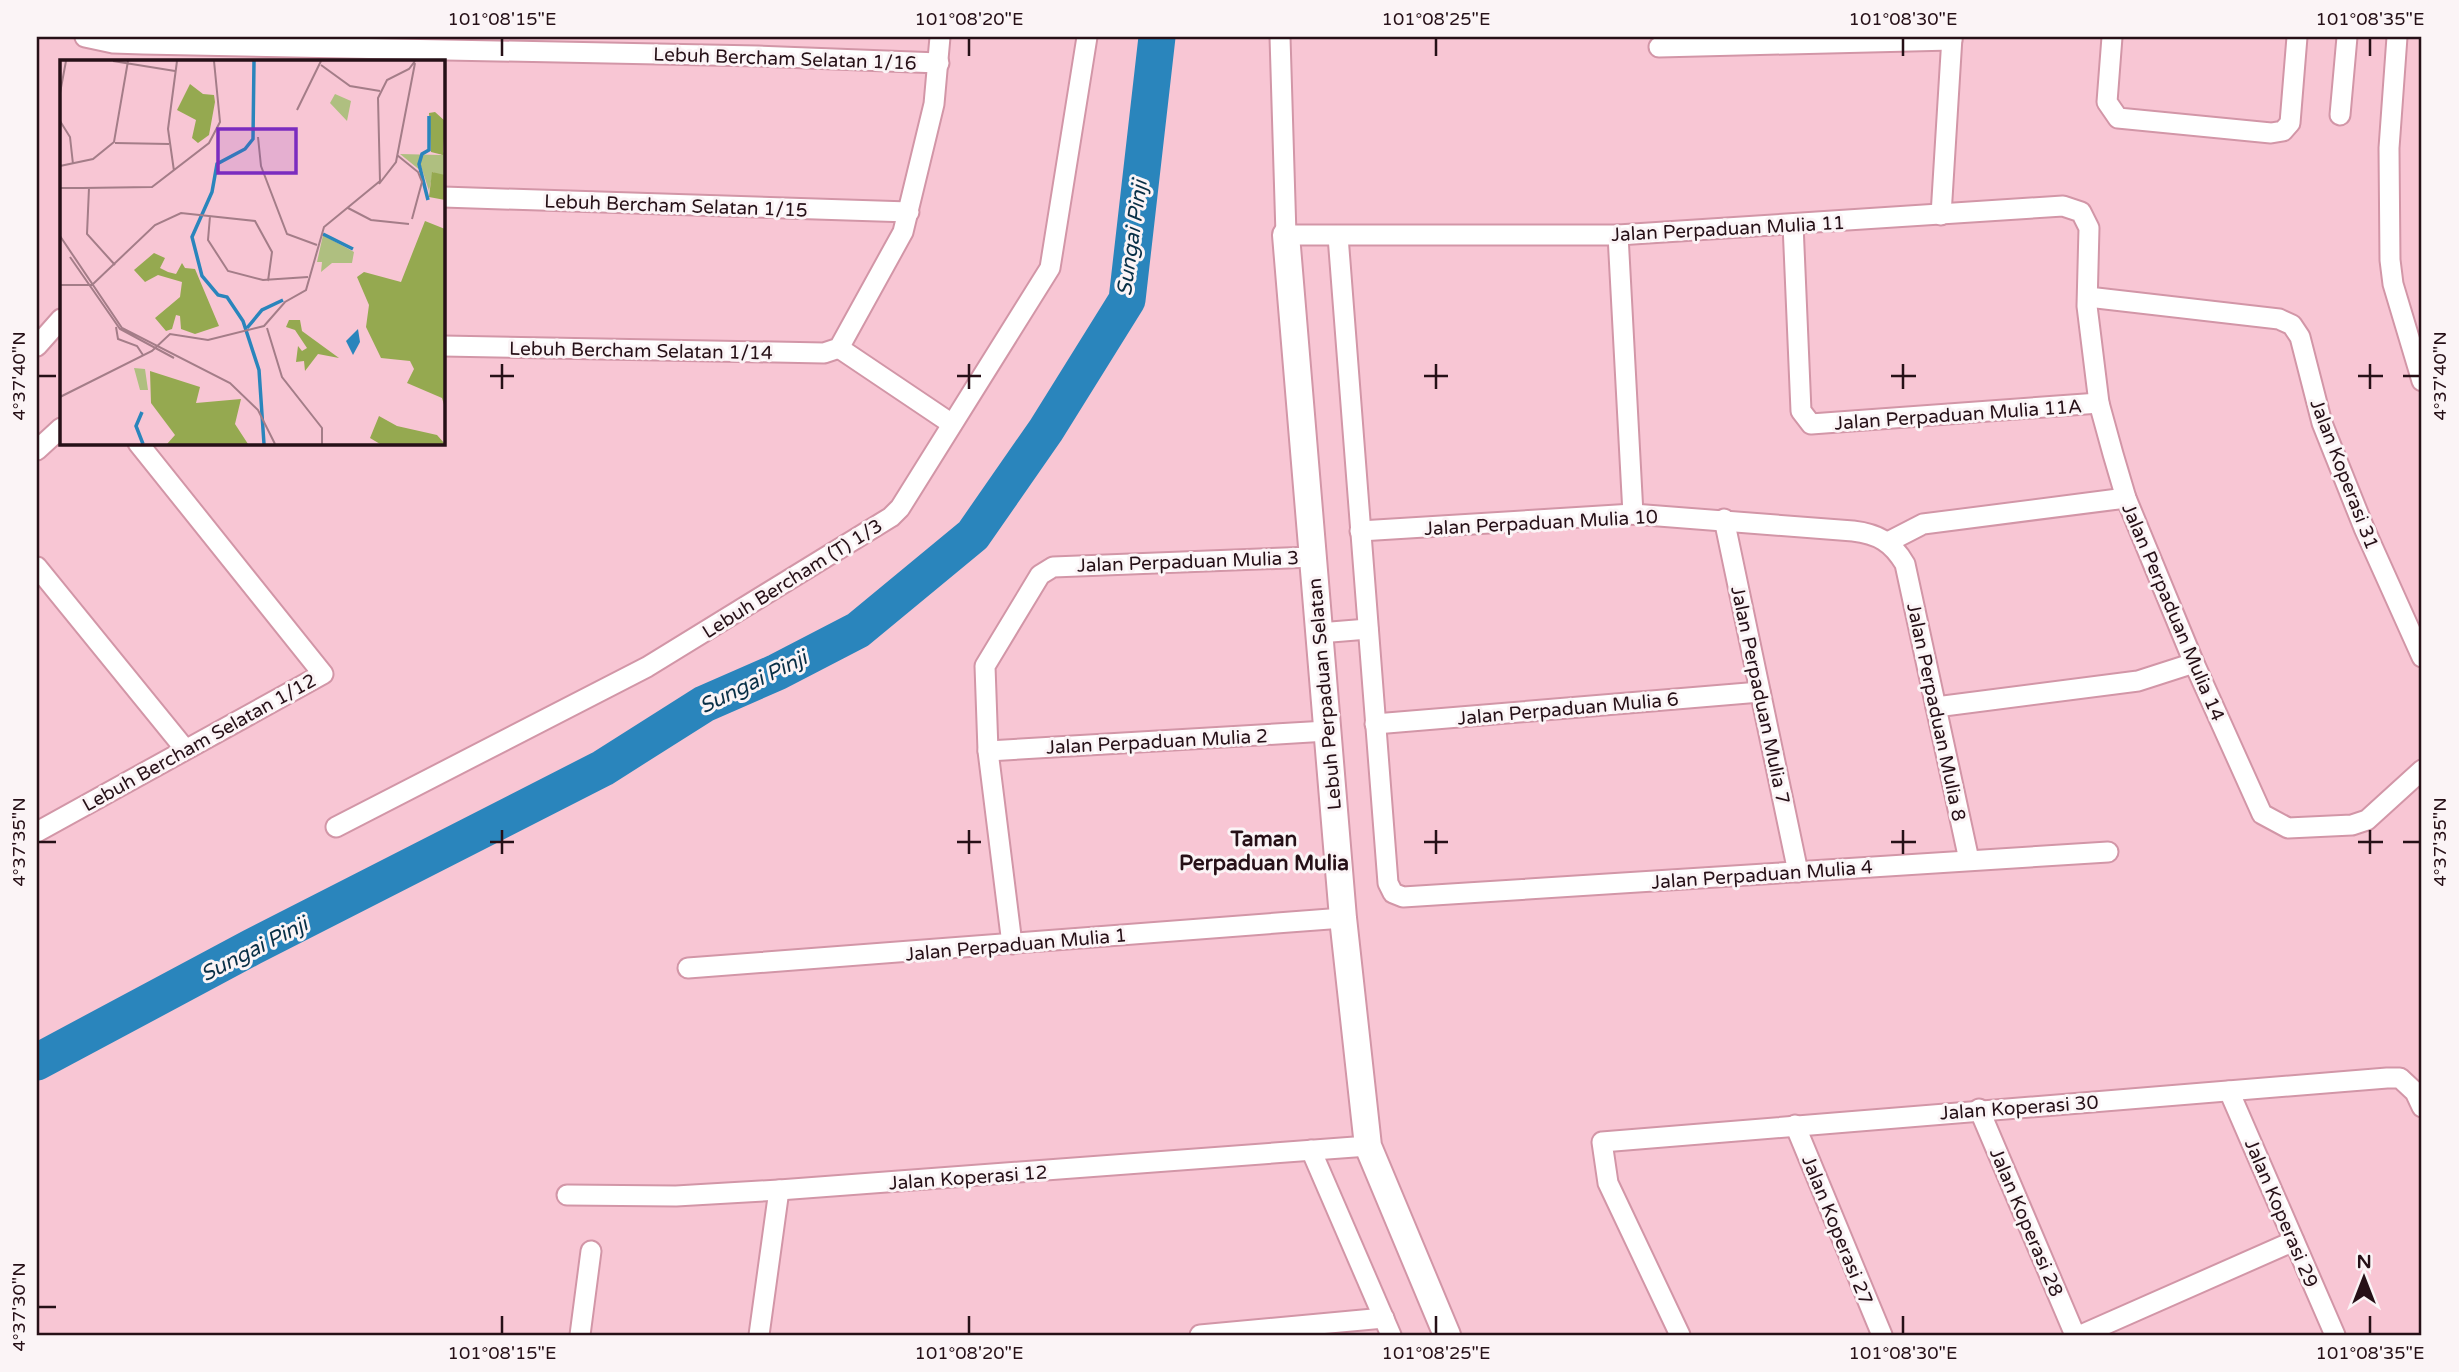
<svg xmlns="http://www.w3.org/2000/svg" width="2459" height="1372" font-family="'Varela Round',sans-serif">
	<rect width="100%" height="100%" fill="#f8c6d4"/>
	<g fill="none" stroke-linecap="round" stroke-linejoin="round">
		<polyline stroke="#2a85bc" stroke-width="37" points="37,1062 252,947 603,768 704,704 777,672 858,630 973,535 1046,430 1127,300 1157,37"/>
		<g stroke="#d296a7" stroke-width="23">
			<g id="street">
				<polyline points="85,37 113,43 143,44 758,56 939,63"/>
				<polyline points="1280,37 1286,235 1618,235 2063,206 2081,212 2089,228 2087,306 2099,403 2113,454 2126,498 2194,663 2262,814 2288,828 2352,825 2367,820 2422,770"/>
				<polyline points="2112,37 2107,102 2118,118 2271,133 2283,131 2290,123 2297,37"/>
				<polyline points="2397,37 2389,148 2390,260 2393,284 2422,381"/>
				<polyline points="1659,47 1952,40"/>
				<polyline points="2340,115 2347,37"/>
				<polyline points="443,197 909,212"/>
				<polyline points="1941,215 1952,37"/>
				<polyline points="1793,224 1801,411 1811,424 2099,403"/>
				<polyline points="1618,235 1633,514"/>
				<polyline points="1338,236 1388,883 1393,893 1403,897 2108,852"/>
				<polyline points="2088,297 2279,319 2292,325 2300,337 2322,423 2364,528 2422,657"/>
				<polyline points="37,346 61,319"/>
				<polyline points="443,346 824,353 839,348 903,232 934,104 940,37"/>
				<polyline points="839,348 952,424"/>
				<polyline points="37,450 61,428"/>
				<polyline points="1724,519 1798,872"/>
				<path d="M1360 531 1633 514 1853 531C1878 534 1892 542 1905 564L1969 860"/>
				<polyline points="1888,542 1923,524 2126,498"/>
				<polyline points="37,567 185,749"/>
				<polyline points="1319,633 1368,629"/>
				<polyline points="1936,707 2138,681 2194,663"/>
				<polyline points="1375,724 1760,692"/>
				<polyline points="988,751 1327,731"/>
				<polyline points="336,827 647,667 891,517 900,508 1050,268 1087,37"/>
				<polyline points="37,832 323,674 138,443"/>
				<polyline points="1012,944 988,751 985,666 1040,575 1053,567 1312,557"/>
				<polyline points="688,968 1343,918"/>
				<polyline points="2229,1091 2335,1335"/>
				<polyline points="1979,1109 2075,1335"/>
				<polyline points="1795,1125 1882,1335"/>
				<polyline points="1311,1150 1391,1335"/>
				<polyline points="567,1195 676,1196 779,1190 1368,1146"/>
				<polyline points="580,1335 591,1251"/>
				<polyline points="759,1335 779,1190"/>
				<polyline points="1200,1335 1384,1318"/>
				<polyline points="1680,1335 1608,1183 1602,1142 2387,1078 2400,1078 2415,1092 2422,1107"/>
				<polyline points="2081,1335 2294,1241"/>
			</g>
		</g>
		<g stroke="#d296a7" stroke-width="30">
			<polyline id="secondary" points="1286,235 1343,918 1368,1146 1447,1335"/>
		</g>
		<use href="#street" stroke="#fff" stroke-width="19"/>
		<use href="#secondary" stroke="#fff" stroke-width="26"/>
	</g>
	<path fill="none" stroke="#261017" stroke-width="2.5" d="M502 38V56M969 38V56M1436 38V56M1903 38V56M2370 38V56M502 364V389M969 364V389M1436 364V389M1903 364V389M2370 364V389M38 376H56M490 376H514M957 376H981M1424 376H1448M1891 376H1916M2358 376H2383M2403 376H2420M502 830V854M969 830V854M1436 830V854M1903 830V854M2370 830V854M38 842H56M490 842H514M957 842H981M1424 842H1448M1891 842H1916M2358 842H2383M2403 842H2420M38 1307H56M502 1316V1334M969 1316V1334M1436 1316V1334M1903 1316V1334M2370 1316V1334"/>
	<g text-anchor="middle" stroke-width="6" stroke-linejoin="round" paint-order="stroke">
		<g font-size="19" fill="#261017" stroke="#fbf4f6">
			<text transform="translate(785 58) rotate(2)" y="7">Lebuh Bercham Selatan 1/16</text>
			<text transform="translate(676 205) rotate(2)" y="7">Lebuh Bercham Selatan 1/15</text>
			<text transform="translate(1728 228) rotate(-3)" y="7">Jalan Perpaduan Mulia 11</text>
			<text transform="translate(641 350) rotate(1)" y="7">Lebuh Bercham Selatan 1/14</text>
			<text transform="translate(1958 414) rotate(-4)" y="7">Jalan Perpaduan Mulia 11A</text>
			<text transform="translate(2345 474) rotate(69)" y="7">Jalan Koperasi 31</text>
			<text transform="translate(1541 522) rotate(-3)" y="7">Jalan Perpaduan Mulia 10</text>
			<text transform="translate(1188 561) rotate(-2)" y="7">Jalan Perpaduan Mulia 3</text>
			<text transform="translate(792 578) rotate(-32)" y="7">Lebuh Bercham (T) 1/3</text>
			<text transform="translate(2174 612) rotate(67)" y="7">Jalan Perpaduan Mulia 14</text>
			<text transform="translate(1324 694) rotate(-95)" y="7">Lebuh Perpaduan Selatan</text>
			<text transform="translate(1761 695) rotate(78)" y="7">Jalan Perpaduan Mulia 7</text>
			<text transform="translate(1568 708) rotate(-5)" y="7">Jalan Perpaduan Mulia 6</text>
			<text transform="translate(1937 712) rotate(78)" y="7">Jalan Perpaduan Mulia 8</text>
			<text transform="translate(1157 741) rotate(-3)" y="7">Jalan Perpaduan Mulia 2</text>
			<text transform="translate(199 742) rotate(-29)" y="7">Lebuh Bercham Selatan 1/12</text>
			<text transform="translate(1762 874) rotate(-4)" y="7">Jalan Perpaduan Mulia 4</text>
			<text transform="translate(1016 944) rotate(-5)" y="7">Jalan Perpaduan Mulia 1</text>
			<text transform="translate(2019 1107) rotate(-4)" y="7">Jalan Koperasi 30</text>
			<text transform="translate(968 1177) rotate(-4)" y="7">Jalan Koperasi 12</text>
			<text transform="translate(2282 1213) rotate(67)" y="7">Jalan Koperasi 29</text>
			<text transform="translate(2027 1222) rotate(67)" y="7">Jalan Koperasi 28</text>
			<text transform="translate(1838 1230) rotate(68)" y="7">Jalan Koperasi 27</text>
		</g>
		<g font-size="21" font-style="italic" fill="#082f46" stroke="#fbf4f6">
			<text transform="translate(1132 238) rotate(-82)" y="7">Sungai Pinji</text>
			<text transform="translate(753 682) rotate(-26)" y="7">Sungai Pinji</text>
			<text transform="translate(254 949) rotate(-27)" y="7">Sungai Pinji</text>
		</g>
		<g font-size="21" font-weight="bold" fill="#261017" stroke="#fbf4f6">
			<text x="1264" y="846">Taman<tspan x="1264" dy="24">Perpaduan Mulia</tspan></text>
		</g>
	</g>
	<g transform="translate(60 60)">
		<rect width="385" height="385" fill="#f8c6d4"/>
		<path d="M275 34 291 41 287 61 270 43ZM385 91V115L381 118 373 112 369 131 360 103 361 111 340 94 381 95ZM263 175 294 192 292 203H272L261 212 262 202H257ZM74 308 85 309 88 330H80Z" fill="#afbf80"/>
		<path d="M130 24 143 34 154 35 155 42 149 75 138 83 132 78 136 60 117 50ZM375 52 385 61 383 95 371 92 369 53ZM372 112 385 115V140L369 137ZM365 161 385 169V348L382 338 347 323 354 309 350 301 321 298 306 267 309 245 297 217 304 212 341 222ZM94 193 105 198 100 208 108 212 116 214 122 203 125 208 135 209 159 266 135 274 121 269 120 256 116 255 112 269 106 271 95 258 120 237 122 222 98 215 85 222 74 210ZM229 260H240L242 271 279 298 258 294 245 311 244 301 236 302 238 286 242 291 247 288 235 270 226 267ZM90 311 140 327 136 343 181 339 175 364 188 384H107L115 375 91 343ZM319 356 337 366 377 375 385 384H320L310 378Z" fill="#95a950"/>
		<path d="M298 269 300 282 293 295 286 281Z" fill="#2a85bc"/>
		<path fill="none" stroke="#2a85bc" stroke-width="3.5" d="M194 1 193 79 185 89 157 104 152 132 132 177 142 216 158 235 167 237 183 261 199 310 204 384M368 140 359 104 362 94 369 90V56M263 174 293 189M187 268 202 250 223 240M82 352 76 366 83 384"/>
		<path fill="none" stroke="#a47d88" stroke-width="2" d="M53 1 115 11M261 5 290 26 320 31M0 33 6 1M237 50 261 1M0 61 10 77 13 104M198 77 201 106 227 174 257 185M55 83 109 84M337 95 358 112 362 122 352 159M0 106 33 99 54 82 68 1M114 111 108 69 117 1M319 124 336 102 355 3M0 128H22M22 128 92 127 149 83 160 62 154 1M29 128 27 174 55 205M288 148 311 160 349 164M150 156 148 180 168 211 203 220 248 217M0 176 62 268 170 323 198 350 215 384M10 197 60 269 114 298M0 225H32L95 165 121 153 195 161 212 192 208 221M56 267 58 279 77 286 83 295M207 268 222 317 262 368V384M0 337 92 291 110 274 148 280 204 266 225 242 246 230 264 167 320 121 318 38 327 20 349 9 355 1"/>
		<path fill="#7b2cbf" fill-opacity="0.15" stroke="#7b2cbf" stroke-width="3.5" d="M158 69H236V113H158Z"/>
		<rect width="385" height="385" fill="none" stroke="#261017" stroke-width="3.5"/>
	</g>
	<rect width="2459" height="1372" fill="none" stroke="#fbf4f6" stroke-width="77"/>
	<g transform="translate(2364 1278)" stroke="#fbf4f6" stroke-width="5" paint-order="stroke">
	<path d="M0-5L12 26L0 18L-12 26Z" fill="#261017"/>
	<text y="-10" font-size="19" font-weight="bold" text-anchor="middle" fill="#261017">N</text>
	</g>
	<rect x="38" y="38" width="2382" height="1296" fill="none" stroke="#261017" stroke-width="2.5"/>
	<g font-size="18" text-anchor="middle" fill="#261017">
		<text x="502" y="25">101°08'15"E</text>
		<text x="969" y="25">101°08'20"E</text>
		<text x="1436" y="25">101°08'25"E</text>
		<text x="1903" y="25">101°08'30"E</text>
		<text x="2370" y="25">101°08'35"E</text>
		<text transform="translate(19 376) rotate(-90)" y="6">4°37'40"N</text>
		<text transform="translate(2440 376) rotate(-90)" y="6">4°37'40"N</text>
		<text transform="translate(19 842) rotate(-90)" y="6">4°37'35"N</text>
		<text transform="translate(2440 842) rotate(-90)" y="6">4°37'35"N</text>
		<text transform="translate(19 1307) rotate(-90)" y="6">4°37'30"N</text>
		<text x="502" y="1359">101°08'15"E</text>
		<text x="969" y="1359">101°08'20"E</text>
		<text x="1436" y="1359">101°08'25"E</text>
		<text x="1903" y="1359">101°08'30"E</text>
		<text x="2370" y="1359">101°08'35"E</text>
	</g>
</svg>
